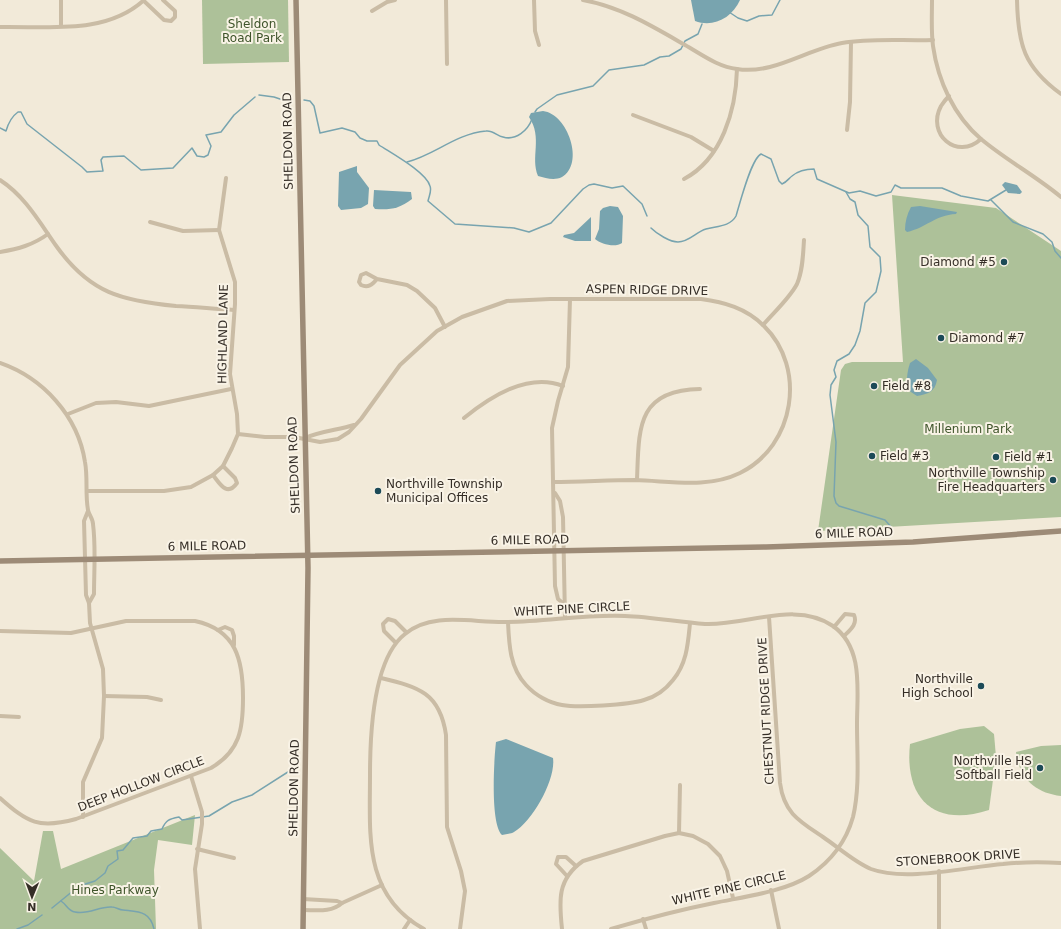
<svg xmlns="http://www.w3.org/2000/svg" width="1061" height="929" font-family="'DejaVu Sans',sans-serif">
	<rect width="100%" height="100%" fill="#f2ead9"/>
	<g fill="#adc199">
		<polygon points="202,0 288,0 289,62 203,64"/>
		<polygon points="892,195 996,208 1061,251 1061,517 818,531 841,370 845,364 852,362 903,362"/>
		<path d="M984 726 994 734 996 757 989 810C935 828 904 799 910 744L960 729Z"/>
		<path d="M1061 745V796C1035 793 1019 778 1016 752L1041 746Z"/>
		<polygon points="195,815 192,845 158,840 154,870 156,929 0,929 0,848 34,881 43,831 53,831 61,869"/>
	</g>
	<g fill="#78a4af">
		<path d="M691 0H740C732 18 713 28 695 21Z"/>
		<path d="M543 111C568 114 585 164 562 177 554 181 546 178 538 176 530 157 543 138 529 117L531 113Z"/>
		<polygon points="357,166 357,172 369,188 368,204 361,208 341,210 338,206 339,172"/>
		<polygon points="1005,182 1017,185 1022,192 1020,194 1008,193 1002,185"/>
		<path d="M374 190 411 192 412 199C399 209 390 210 375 209L373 206Z"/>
		<path d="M610 206 618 207 623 216 622 243C615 248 601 244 595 239L599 229 600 211 603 208Z"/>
		<path d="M920 206 957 212 956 214C935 215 926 228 907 232L905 230C905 222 907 214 911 207Z"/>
		<polygon points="591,217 591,241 575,241 563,237 564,235 574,233"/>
		<path d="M916 359 928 368 937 380C935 392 928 394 917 396L908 390C906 381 907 372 910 363Z"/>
		<path d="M506 739 553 758C556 779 533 821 514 832 511 834 506 834 502 835 490 824 494 759 496 742Z"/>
	</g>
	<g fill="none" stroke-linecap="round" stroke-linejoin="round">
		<g stroke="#78a4af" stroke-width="1.5">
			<polyline points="729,12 738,18 747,21 759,16 772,15 780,0"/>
			<polyline points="259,95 274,97 289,102"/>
			<path d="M304 100 310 101 314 106 320 133 342 128 355 132 360 138 367 141H377L379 145C391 153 426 172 430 186 432 191 429 196 428 201L455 224 514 228 529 232 551 223 583 189 589 185 594 184 612 188 623 186 642 204 647 216"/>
			<polyline points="535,112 537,109 557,95 593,86 609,70 644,65 660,57 669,56 681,49 685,41 698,34 702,24"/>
			<path d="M0 128 6 131C8 124 11 117 18 112H21L27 124 82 167 87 172 103 171 101 160 103 157 124 156 141 170 173 168 192 148 197 156 204 157 208 155 211 146 206 135 221 132 234 115 255 97"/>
			<path d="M407 162C435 155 455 134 486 131 493 130 497 136 503 137 516 141 528 130 532 119"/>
			<polyline points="846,192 850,199 855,202 858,215 868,226 870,247 880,257 881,271 876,292 865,303 860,331 855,345 849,354 837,361 834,370 836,377 831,385 830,395 836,442 834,496 836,503 839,506 885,520 892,528"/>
			<polyline points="991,200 1013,222 1043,234 1052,242 1055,251 1061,258"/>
			<path d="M651 228C657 234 670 242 678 242 689 242 696 232 706 229 716 226 730 227 736 216 740 203 751 159 761 154L771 159 779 181 782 184C787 182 789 178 792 176 798 171 807 169 814 169L817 179 849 193 860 191 876 196 891 192 895 185 901 188H942L961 196 988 201 1006 190"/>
			<path d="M61 901C67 905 68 911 75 912 89 915 99 906 112 907 116 907 119 910 123 910 139 912 150 911 154 929"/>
			<path d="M52 908 79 886 95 881 105 873 108 866 118 859 117 851 123 850 133 838 147 836 151 831 162 829C166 820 169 819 179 817L182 820 209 816 232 802 252 795 291 770"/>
			<polyline points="17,929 28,925 42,915"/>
		</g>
		<g stroke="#cabca5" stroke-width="4">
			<polyline points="61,0 61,26"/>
			<polyline points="446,0 447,64"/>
			<polyline points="534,0 535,31 539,45"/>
			<path d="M583 0C621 7 652 26 685 45 701 54 718 67 737 69 773 75 807 49 842 43 871 38 903 41 933 40"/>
			<path d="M932 0C932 15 931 31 933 46 938 81 954 116 981 139 1006 160 1036 176 1061 197"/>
			<path d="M1017 0C1018 45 1024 67 1061 94"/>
			<polyline points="144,1 164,20 171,21 175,17 175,11 163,0"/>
			<polyline points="372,11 387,2 395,0"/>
			<path d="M0 27C49 26 106 35 144 0"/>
			<path d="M949 96C946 99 943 103 941 106 926 134 957 161 981 139"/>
			<polyline points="633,115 691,137 714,151"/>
			<polyline points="847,130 850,102 851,42"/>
			<path d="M684 179C722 159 736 110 737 69"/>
			<path d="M0 180C25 196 40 223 57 247 90 293 122 301 176 306 196 307 215 309 234 310"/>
			<polyline points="150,222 183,231 219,230"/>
			<path d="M0 252C18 249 33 245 48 234"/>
			<path d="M377 279C372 285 368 288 361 285L359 282 361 275 366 273 377 279 407 285 417 291 435 308 445 327"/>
			<path d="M763 325C774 312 789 299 797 284 803 270 803 254 804 240"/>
			<path d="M0 363C43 378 78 416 85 462 88 478 85 494 88 510 89 515 93 519 93 524 96 547 94 571 94 594L89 603"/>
			<polyline points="68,414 96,403 116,402 149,406 231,389"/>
			<path d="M464 418C490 397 528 372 563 386"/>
			<path d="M238 434 265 437H294L320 442 338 439 349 432 361 419 400 365 437 331 462 317 507 301 550 299H701C724 302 746 308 764 326 807 368 795 446 740 473 707 489 671 481 635 480 608 480 581 482 553 482"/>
			<path d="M305 438C321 431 338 430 354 425"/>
			<path d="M213 475C220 484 227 497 237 483L235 478 223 466"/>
			<path d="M637 480C639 429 636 390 700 389"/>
			<polyline points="87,491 164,491 191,487 213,475 223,466 232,448 238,434 237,414 230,374 235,304 235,282 219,230 226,178"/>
			<polyline points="555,493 560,501 563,517 565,618"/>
			<polyline points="564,604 558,599 555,586 552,428 558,401 568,367 570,299"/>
			<path d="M769 617 780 783C784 813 799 821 823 837 838 847 854 862 871 869 906 882 966 867 1003 864 1022 862 1042 862 1061 863"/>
			<path d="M508 622C509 645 510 668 526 685 535 695 549 703 562 705 578 708 628 705 644 700 655 697 666 689 673 680 687 663 688 643 690 623"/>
			<path d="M834 627 845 614 854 615C858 624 850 630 844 636"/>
			<polyline points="218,630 225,627 232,630 234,636 234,645"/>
			<path d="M0 631 71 633 126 621H195C237 630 243 661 243 698 243 729 240 751 211 768L76 819C39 829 28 823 0 798"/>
			<polyline points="395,642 384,631 383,624 388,619 395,621 406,632"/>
			<path d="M381 678C419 687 440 693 446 735L447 827 461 871 465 891 460 929"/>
			<polyline points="104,696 147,697 161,700"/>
			<polyline points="0,716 19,717"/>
			<polyline points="191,776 202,812 202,824 195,869 200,929"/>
			<polyline points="83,817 83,782 102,738 104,696 103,669 90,623 89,603 86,595 84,521 88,511"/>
			<polyline points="679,833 680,785"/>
			<polyline points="197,849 234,858"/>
			<polyline points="939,871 939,929"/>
			<polyline points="567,876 556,864 558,857 566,857 576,866"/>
			<polyline points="771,890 779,929"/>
			<polyline points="303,899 337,901 342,903"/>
			<path d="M303 910C316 910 331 913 342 903L382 885"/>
			<polyline points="643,919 646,929"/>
			<polyline points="404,929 410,920"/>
			<path d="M424 929C363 895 370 835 370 775 370 736 373 659 405 634 432 611 473 623 507 622 546 622 585 614 625 616 652 617 678 622 705 624 746 626 796 600 833 626 864 648 857 691 857 724 857 754 860 788 853 817 846 842 830 862 809 876 784 892 742 897 714 903 679 910 645 919 611 929"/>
			<path d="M562 929C559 901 557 879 583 861L665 836 679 833 693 836 708 844 720 856 727 871 733 898"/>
		</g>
		<g stroke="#9d8b77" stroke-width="5.5">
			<polyline points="296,0 308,568 303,929"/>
			<polyline points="0,561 766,547 913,542 1061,531"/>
		</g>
	</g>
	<g fill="#1c4a57" stroke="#f9f3e6" stroke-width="1.5">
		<circle cx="1004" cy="262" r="4"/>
		<circle cx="941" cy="338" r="4"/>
		<circle cx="874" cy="386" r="4"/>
		<circle cx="872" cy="456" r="4"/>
		<circle cx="996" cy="457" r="4"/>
		<circle cx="1053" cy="480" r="4"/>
		<circle cx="378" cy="491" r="4"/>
		<circle cx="981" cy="686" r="4"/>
		<circle cx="1040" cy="768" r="4"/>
	</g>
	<g text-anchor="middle" stroke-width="4" stroke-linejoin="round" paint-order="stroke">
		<g font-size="12" fill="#3e542a" stroke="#f9f3e6">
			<text x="252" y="28">Sheldon<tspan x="252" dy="14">Road Park</tspan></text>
			<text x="968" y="433">Millenium Park</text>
			<text x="115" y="894">Hines Parkway</text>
		</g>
		<g font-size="12" fill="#352e27" stroke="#f9f3e6">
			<text transform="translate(288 141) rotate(-91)" y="4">SHELDON ROAD</text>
			<text transform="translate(647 290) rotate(1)" y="4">ASPEN RIDGE DRIVE</text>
			<text transform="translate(223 334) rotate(-89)" y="4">HIGHLAND LANE</text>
			<text transform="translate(294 465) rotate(-92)" y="4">SHELDON ROAD</text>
			<text transform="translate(854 533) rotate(-2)" y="4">6 MILE ROAD</text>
			<text transform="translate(530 540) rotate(-1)" y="4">6 MILE ROAD</text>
			<text transform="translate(207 546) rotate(-1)" y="4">6 MILE ROAD</text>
			<text transform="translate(572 609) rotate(-3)" y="4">WHITE PINE CIRCLE</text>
			<text transform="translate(766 711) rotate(-93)" y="4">CHESTNUT RIDGE DRIVE</text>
			<text transform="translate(141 784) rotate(-21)" y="4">DEEP HOLLOW CIRCLE</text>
			<text transform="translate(294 788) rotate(-89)" y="4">SHELDON ROAD</text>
			<text transform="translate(958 858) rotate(-4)" y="4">STONEBROOK DRIVE</text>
			<text transform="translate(729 888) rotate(-13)" y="4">WHITE PINE CIRCLE</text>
		</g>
		<g font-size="12" fill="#352e27" stroke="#f9f3e6" text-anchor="start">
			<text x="996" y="266" text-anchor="end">Diamond #5</text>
			<text x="949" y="342">Diamond #7</text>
			<text x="882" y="390">Field #8</text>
			<text x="880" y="460">Field #3</text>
			<text x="1004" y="461">Field #1</text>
			<text x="1045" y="477" text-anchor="end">Northville Township<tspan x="1045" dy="14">Fire Headquarters</tspan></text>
			<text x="386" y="488">Northville Township<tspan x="386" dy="14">Municipal Offices</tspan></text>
			<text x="973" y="683" text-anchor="end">Northville<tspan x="973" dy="14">High School</tspan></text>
			<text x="1032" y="765" text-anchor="end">Northville HS<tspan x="1032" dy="14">Softball Field</tspan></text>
		</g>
	</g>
	<g transform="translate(32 897) rotate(181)" stroke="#f9f3e6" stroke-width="3" paint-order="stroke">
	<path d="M0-3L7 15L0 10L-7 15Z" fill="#352e27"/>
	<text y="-6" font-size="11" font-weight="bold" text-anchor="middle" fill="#352e27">N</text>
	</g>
</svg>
